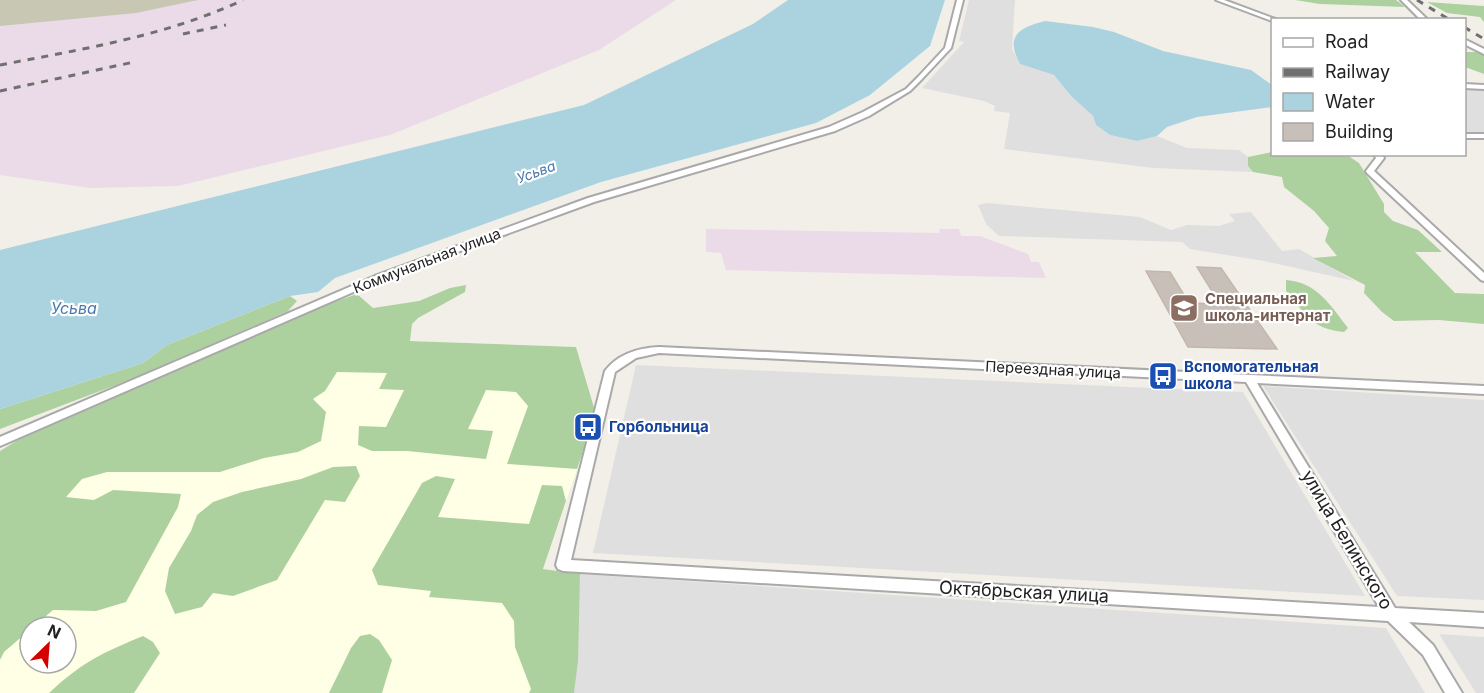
<svg xmlns="http://www.w3.org/2000/svg" width="1484" height="693" font-family="Inter,sans-serif">
	<rect width="100%" height="100%" fill="#f2efe9"/>
	<g fill="#e0dfdf">
		<polygon points="969,0 1015,0 1012,49 1020,64 1054,75 1071,96 1093,116 1096,125 1110,135 1136,141 1157,136 1187,148 1239,150 1248,157 1248,166 1253,172 1153,168 1004,149 1010,113 994,111 995,106 984,101 922,88 964,42 959,41"/>
		<rect x="1465" y="89" width="19" height="45"/>
		<polygon points="987,203 1140,217 1171,230 1187,225 1219,226 1235,221 1229,214 1251,212 1282,251 1299,249 1354,281 1264,261 1190,249 1182,242 999,236 986,224 978,205"/>
		<polygon points="636,365 1243,392 1365,596 593,553"/>
		<polygon points="1263,386 1484,400 1484,600 1397,596"/>
		<polygon points="580,574 1386,628 1425,693 572,693"/>
		<polygon points="1439,634 1484,637 1484,693 1476,693"/>
	</g>
	<g fill="#ebdbe8">
		<polygon points="0,0 676,0 599,50 390,135 178,186 90,188 0,175"/>
		<polygon points="706,229 940,233 939,229 959,229 961,236 980,236 1028,254 1031,262 1039,262 1046,278 726,270 721,253 706,252"/>
	</g>
	<path fill="#ffffe5" fill-rule="evenodd" d="M357 294 410 341 576 347 596 414 543 569 580 574 554 693H0V451L24 436 328 304ZM30 627H66V663H30Z"/>
	<polygon fill="#c7c7b4" points="0,0 198,0 136,13 0,26"/>
	<g fill="#add19e">
		<polygon points="1295,0 1396,0 1405,7 1320,4"/>
		<polygon points="1427,2 1484,6 1484,22 1480,17 1447,13"/>
		<polygon points="1465,52 1476,52 1484,55 1484,74 1465,67"/>
		<polygon points="1272,152 1272,154 1347,155 1359,163 1384,204 1384,212 1393,221 1418,230 1442,252 1415,252 1455,293 1484,294 1484,324 1439,320 1394,321 1382,312 1364,293 1365,285 1313,258 1337,256 1325,241 1329,228 1314,211 1284,187 1282,177 1253,172 1248,166 1248,157"/>
		<path d="M1286 280C1317 282 1331 306 1348 328L1344 332C1311 329 1306 314 1286 291Z"/>
		<polygon points="466,285 465,292 418,318 412,324 410,341 576,347 596,414 577,469 507,464 528,406 516,392 486,390 468,429 493,431 486,459 407,451 372,451 358,445 359,426 386,427 404,390 379,389 387,373 337,372 325,391 313,399 326,412 321,441 298,452 264,458 220,472 107,472 82,479 66,497 94,500 113,490 181,494 178,507 126,602 96,611 53,610 4,652 0,660 0,451 24,436 328,304 357,294 373,308 419,301 450,288"/>
		<polygon points="290,296 297,301 288,311 145,374 0,429 0,409 143,363 167,345"/>
		<polygon points="356,466 360,476 345,502 325,500 277,580 233,596 213,593 202,607 175,614 165,591 169,568 191,531 197,515 213,502 242,492 301,479 333,467"/>
		<polygon points="436,476 455,479 438,517 529,524 542,485 562,486 566,501 543,569 580,574 578,661 574,693 529,693 531,689 515,647 514,621 502,603 429,597 431,591 378,585 372,570 422,483"/>
		<polygon points="370,634 379,640 392,660 382,693 329,693 351,648 360,636"/>
		<path d="M143 636 153 642 160 653 134 693H49C82 662 102 653 143 636Z"/>
	</g>
	<g fill="#aad3df">
		<polygon points="788,0 945,0 930,46 870,95 816,123 601,182 335,278 318,292 290,296 167,345 143,363 0,409 0,250 584,105 753,24"/>
		<path d="M1045 21 1093 27 1114 32 1163 51 1251 70 1272 85V107L1197 117 1167 127 1157 136 1137 141 1110 135 1096 125 1093 116 1071 96 1054 75 1020 64C1005 36 1018 28 1045 21Z"/>
	</g>
	<polygon fill="#c7bfb8" stroke="#c4b6ab" stroke-width="1.5" points="1197,267 1221,268 1277,349 1188,347 1146,271 1170,272 1189,303 1220,304"/>
	<g fill="none" stroke-linecap="round" stroke-linejoin="round">
		<g stroke="#a9a9a9" stroke-width="4">
			<g id="street">
				<polygon points="957,0 963,0 951,48 922,79 910,91 869,116 835,131 594,202 381,280 0,446 0,437 375,276 588,198 829,127 863,112 906,89 918,77 945,48"/>
				<polygon points="1216,0 1224,0 1278,20 1272,20 1272,21"/>
				<polygon points="1401,0 1407,0 1428,20 1421,20"/>
				<polygon points="1464,39 1484,49 1484,54 1464,44"/>
				<polygon points="1464,84 1484,85 1484,89 1464,88"/>
				<rect x="1464" y="134" width="20" height="4"/>
				<polygon points="1374,154 1382,154 1384,158 1374,171 1484,273 1484,281 1481,280 1367,173 1366,171 1376,158"/>
				<path d="M659 347 1484 386V394L1257 383 1395 608 1484 613V627L1409 622 1433 645 1462 693H1445L1423 655 1388 621 563 571 558 569 556 565 605 371C618 354 638 348 659 347ZM659 353 1246 382 1379 607 571 560 615 372 636 358Z"/>
			</g>
		</g>
		<use href="#street" fill="#fff" fill-rule="evenodd"/>
		<g stroke="#707070" stroke-width="3" stroke-dasharray="7 7" stroke-linecap="butt">
			<polyline points="1417,0 1450,20"/>
			<polyline points="1464,27 1484,39"/>
			<polyline points="183,34 226,25"/>
			<path d="M0 65C83 49 166 36 243 0"/>
			<polyline points="0,91 134,62"/>
		</g>
	</g>
	<defs>
		<g id="school-square" transform="scale(1.5)"><rect x="-9" y="-9" width="18" height="18" rx="4" fill="#8d6e63" stroke="#fff"/><path d="M0-5L7-2L0 1L-7-2ZM-4 1L0 2.5L4 1V4Q0 6-4 4Z" fill="#fff"/></g>
		<g id="bus-square" transform="scale(1.5)"><rect x="-9" y="-9" width="18" height="18" rx="4" fill="#1a4fb4" stroke="#fff"/><path d="M-5-6H5V4H4V6H2V4H-2V6H-4V4H-5ZM-3.5-4V0h7V-4ZM-3.5 1.2v1.5H-2V1.2ZM2 1.2v1.5H3.5V1.2Z" fill="#fff"/></g>
	</defs>
	<g fill-rule="evenodd">
		<use href="#school-square" x="1184" y="308"/>
		<use href="#bus-square" x="1163" y="376"/>
		<use href="#bus-square" x="588" y="427"/>
	</g>
	<g text-anchor="middle" stroke-width="4.5" stroke-linejoin="round" paint-order="stroke">
		<g font-size="14" font-style="italic" fill="#4a7aab" stroke="#fff">
			<text transform="translate(536 172) rotate(-20)" y="5">Усьва</text>
		</g>
		<g font-size="15" fill="#222" stroke="#fff">
			<text transform="translate(427 261) rotate(-21)" y="5">Коммунальная улица</text>
			<text transform="translate(1053 370) rotate(3)" y="5">Переездная улица</text>
		</g>
		<g font-size="15" font-weight="bold" fill="#785e54" stroke="#fff" text-anchor="start">
			<text x="1205" y="304">Специальная<tspan x="1205" dy="17">школа-интернат</tspan></text>
		</g>
		<g font-size="15" font-weight="bold" fill="#164399" stroke="#fff" text-anchor="start">
			<text x="1184" y="372">Вспомогательная<tspan x="1184" dy="17">школа</tspan></text>
			<text x="609" y="432">Горбольница</text>
		</g>
		<g font-size="16" font-style="italic" fill="#4a7aab" stroke="#fff">
			<text x="74" y="314">Усьва</text>
		</g>
		<g font-size="18" fill="#222" stroke="#fff">
			<text transform="translate(1347 540) rotate(59)" y="6">улица Белинского</text>
			<text transform="translate(1024 592) rotate(3)" y="6">Октябрьская улица</text>
		</g>
	</g>
	<rect x="1271" y="18" width="195" height="138" fill="#ffffff" stroke="#a7a7a7" stroke-width="1.5"/>
	<rect x="1283" y="38" width="30" height="9" fill="#ffffff" stroke="#a7a7a7" stroke-width="1.5"/>
	<text x="1325" y="48" font-size="18" fill="#222222">Road</text>
	<rect x="1283" y="68" width="30" height="9" fill="#707070" stroke="#a7a7a7" stroke-width="1.5"/>
	<text x="1325" y="78" font-size="18" fill="#222222">Railway</text>
	<rect x="1283" y="93" width="30" height="18" fill="#aad3df" stroke="#a7a7a7" stroke-width="1.5"/>
	<text x="1325" y="108" font-size="18" fill="#222222">Water</text>
	<rect x="1283" y="123" width="30" height="18" fill="#c7bfb8" stroke="#a7a7a7" stroke-width="1.5"/>
	<text x="1325" y="138" font-size="18" fill="#222222">Building</text>
	<g transform="translate(48 645) rotate(25)"><circle r="28" fill="#ffffff" stroke="#a7a7a7" stroke-width="1.5"/>
	<path d="M0-4.5L10 22L0 15L-10 22Z" fill="#d40000"/>
	<text y="-9" font-size="16" font-weight="bold" text-anchor="middle" fill="#222222">N</text>
	</g>
</svg>
